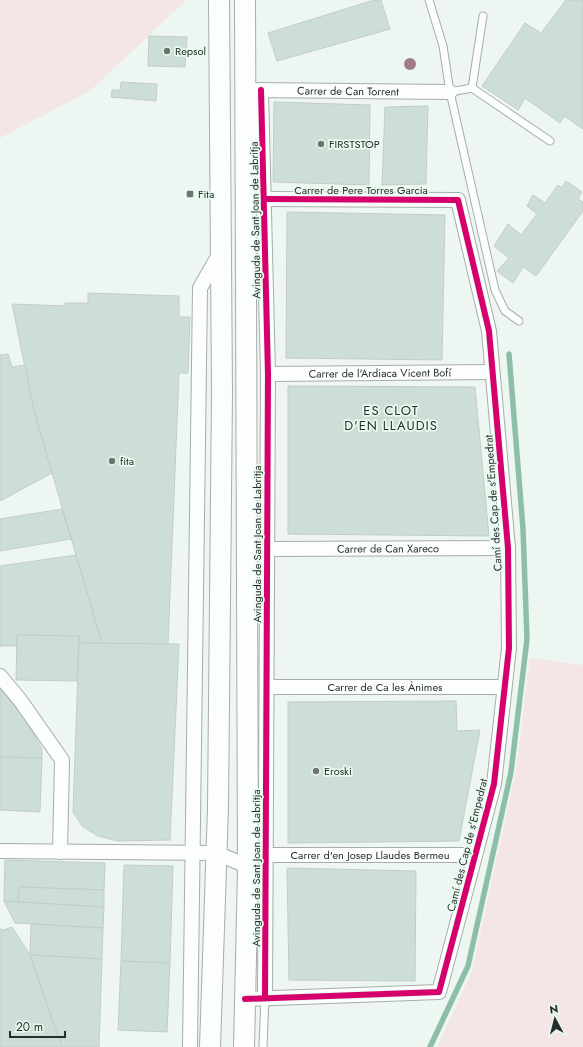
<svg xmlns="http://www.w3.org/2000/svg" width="583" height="1047" font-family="Jost,sans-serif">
	<rect width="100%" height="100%" fill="#edf6f1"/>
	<g fill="#f4e5e7">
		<polygon points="0,0 186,0 91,90 0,138"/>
		<polygon points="530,658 583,665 583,1047 437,1047 472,971 516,771"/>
	</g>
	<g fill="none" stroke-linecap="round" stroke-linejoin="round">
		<polyline stroke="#8dbfa8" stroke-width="5.5" points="430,1047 468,966 511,772 527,639 523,529 509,354"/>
	</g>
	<g fill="#cdded6" stroke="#c5ccc8">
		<polygon points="381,0 390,29 277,61 268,33 371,1"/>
		<polygon points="566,0 583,0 583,129 564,116 560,123 525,98 518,110 482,86 525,23 541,33"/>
		<polygon points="149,36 187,37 185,67 148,66"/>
		<polygon points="121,82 157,84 156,101 111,97 112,90 120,90"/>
		<polygon points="274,102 370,105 369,185 273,182"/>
		<polygon points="428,106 426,184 382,185 385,107"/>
		<polygon points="566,181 582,192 578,199 583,202 583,211 536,276 523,267 513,283 497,271 509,258 494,246 508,224 521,235 537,214 527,206 533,195 545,203 558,185 562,188"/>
		<polygon points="287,212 445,215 442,360 286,358"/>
		<polygon points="88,293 179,296 179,317 190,317 188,373 179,373 168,644 102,644 34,411 12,304 65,306 65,303 88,303"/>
		<polygon points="8,354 12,367 25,365 34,411 52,473 0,501 0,355"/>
		<polygon points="288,386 475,387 489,536 288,534"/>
		<polygon points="62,509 71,539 0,551 0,519"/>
		<polygon points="76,555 102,644 79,643 79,636 17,635 16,646 0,646 0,566"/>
		<polygon points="17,635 79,636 77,681 16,680"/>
		<polygon points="79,643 179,644 170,840 118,841 98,836 82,826 73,812"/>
		<polygon points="0,688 27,722 42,749 42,758 0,757"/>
		<polygon points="456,701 457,731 480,730 459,841 288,843 288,702"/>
		<polygon points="0,757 42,758 40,812 0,810"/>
		<polygon points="5,860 105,863 104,890 19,887 18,902 4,901"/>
		<polygon points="124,865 173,866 170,963 121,961"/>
		<polygon points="287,868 416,871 415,981 289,980"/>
		<polygon points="19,887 104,890 104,907 18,902"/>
		<polygon points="4,901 104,907 103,928 15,923"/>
		<polygon points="31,924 103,928 102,959 30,955"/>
		<polygon points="12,927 30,955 62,1047 0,1047 0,929 4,930"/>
		<polygon points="30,955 102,959 99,1047 62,1047"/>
		<polygon points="121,961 170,963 167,1032 118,1030"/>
	</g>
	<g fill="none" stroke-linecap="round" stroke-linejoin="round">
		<g stroke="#a7adaa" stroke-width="9">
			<g id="lane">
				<polyline points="429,0 443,46 450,92 495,290 505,311 519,321"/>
				<polyline points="472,88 550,141"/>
				<polyline points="450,92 472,88 483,16"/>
				<polyline points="263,1047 265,998"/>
			</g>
		</g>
		<g stroke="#a7adaa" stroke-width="16">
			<g id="street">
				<path id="s1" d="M252 90 450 92"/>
				<polyline points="261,90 268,374 265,998"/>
				<path id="s2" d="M268 374 492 372"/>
				<path id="s3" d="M267 549 508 548"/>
				<polyline points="0,676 20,700 62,760 60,852"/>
				<path id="s4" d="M267 687H504"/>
				<polyline points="0,851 216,853 240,863 248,869"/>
				<path id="s5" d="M266 855H475"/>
				<polyline points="245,999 439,992 494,784 509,648 508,548 489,331 458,200 265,199"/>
				<polyline points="190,1047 200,288 220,253"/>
			</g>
		</g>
		<g stroke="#a7adaa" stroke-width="22">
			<g id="secondary">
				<polyline points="210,1047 218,808 222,392 219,0"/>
				<polyline points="244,1047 248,869 245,0"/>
			</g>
		</g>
		<use href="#lane" stroke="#fcfefd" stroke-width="7"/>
		<use href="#street" stroke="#fcfefd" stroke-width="14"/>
		<use href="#secondary" stroke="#fcfefd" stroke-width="20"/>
		<g stroke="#e9faf1" stroke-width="8">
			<g id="cycleway">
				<polyline points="261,90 268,374 265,998"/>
				<polyline points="245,999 439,992 494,784 509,648 508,548 489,331 458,200 265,199"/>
			</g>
		</g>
		<use href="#cycleway" stroke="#d6006c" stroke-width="6"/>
	</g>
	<circle fill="#a37b88" cx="410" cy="64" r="6"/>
	<g fill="#6d7470" stroke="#e9faf1" stroke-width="1.5">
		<circle cx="167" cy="51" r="4"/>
		<circle cx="321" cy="144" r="4"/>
		<rect x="186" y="190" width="8" height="8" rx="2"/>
		<circle cx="112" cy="461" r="4"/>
		<circle cx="316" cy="771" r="4"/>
	</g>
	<g text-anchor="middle" stroke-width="3.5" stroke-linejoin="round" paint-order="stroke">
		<g font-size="11" fill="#282e2b" stroke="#e9faf1" text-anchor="start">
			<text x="175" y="55">Repsol</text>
			<text x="329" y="148">FIRSTSTOP</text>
			<text x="198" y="198">Fita</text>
			<text x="120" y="465">fita</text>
			<text x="324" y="775">Eroski</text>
		</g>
		<g font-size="11" fill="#282e2b" stroke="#e9faf1">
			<text dy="4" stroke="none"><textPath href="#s1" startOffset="96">Carrer de Can Torrent</textPath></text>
			<text x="361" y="194">Carrer de Pere Torres Garcia</text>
			<text transform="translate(255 220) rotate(-91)" y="4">Avinguda de Sant Joan de Labritja</text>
			<text dy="4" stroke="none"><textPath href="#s2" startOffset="112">Carrer de l'Ardiaca Vicent Bofí</textPath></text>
			<text transform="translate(493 503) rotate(-94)" y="4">Camí des Cap de s'Empedrat</text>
			<text transform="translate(257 544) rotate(-90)" y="4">Avinguda de Sant Joan de Labritja</text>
			<text dy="4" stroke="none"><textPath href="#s3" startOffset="121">Carrer de Can Xareco</textPath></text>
			<text dy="4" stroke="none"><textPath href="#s4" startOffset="118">Carrer de Ca les Ànimes</textPath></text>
			<text transform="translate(467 845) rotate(-76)" y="4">Camí des Cap de s'Empedrat</text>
			<text dy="4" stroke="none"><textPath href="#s5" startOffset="104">Carrer d'en Josep Llaudes Bermeu</textPath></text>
			<text transform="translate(256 868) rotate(-90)" y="4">Avinguda de Sant Joan de Labritja</text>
		</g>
		<g font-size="13" letter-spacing="1" fill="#282e2b" stroke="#e9faf1">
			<text x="391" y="415">ES CLOT<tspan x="391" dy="15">D'EN LLAUDIS</tspan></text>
		</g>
	</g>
	<g transform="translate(555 1019) rotate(353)" stroke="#e9faf1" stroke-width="3" paint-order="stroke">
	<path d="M0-3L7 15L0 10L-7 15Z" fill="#282e2b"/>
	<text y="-6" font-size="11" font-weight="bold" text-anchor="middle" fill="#282e2b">N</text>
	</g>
	<path d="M10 1031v6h55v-6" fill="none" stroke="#282e2b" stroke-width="2"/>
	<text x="16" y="1031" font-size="12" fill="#282e2b" stroke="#e9faf1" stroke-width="3" paint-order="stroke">20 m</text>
</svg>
